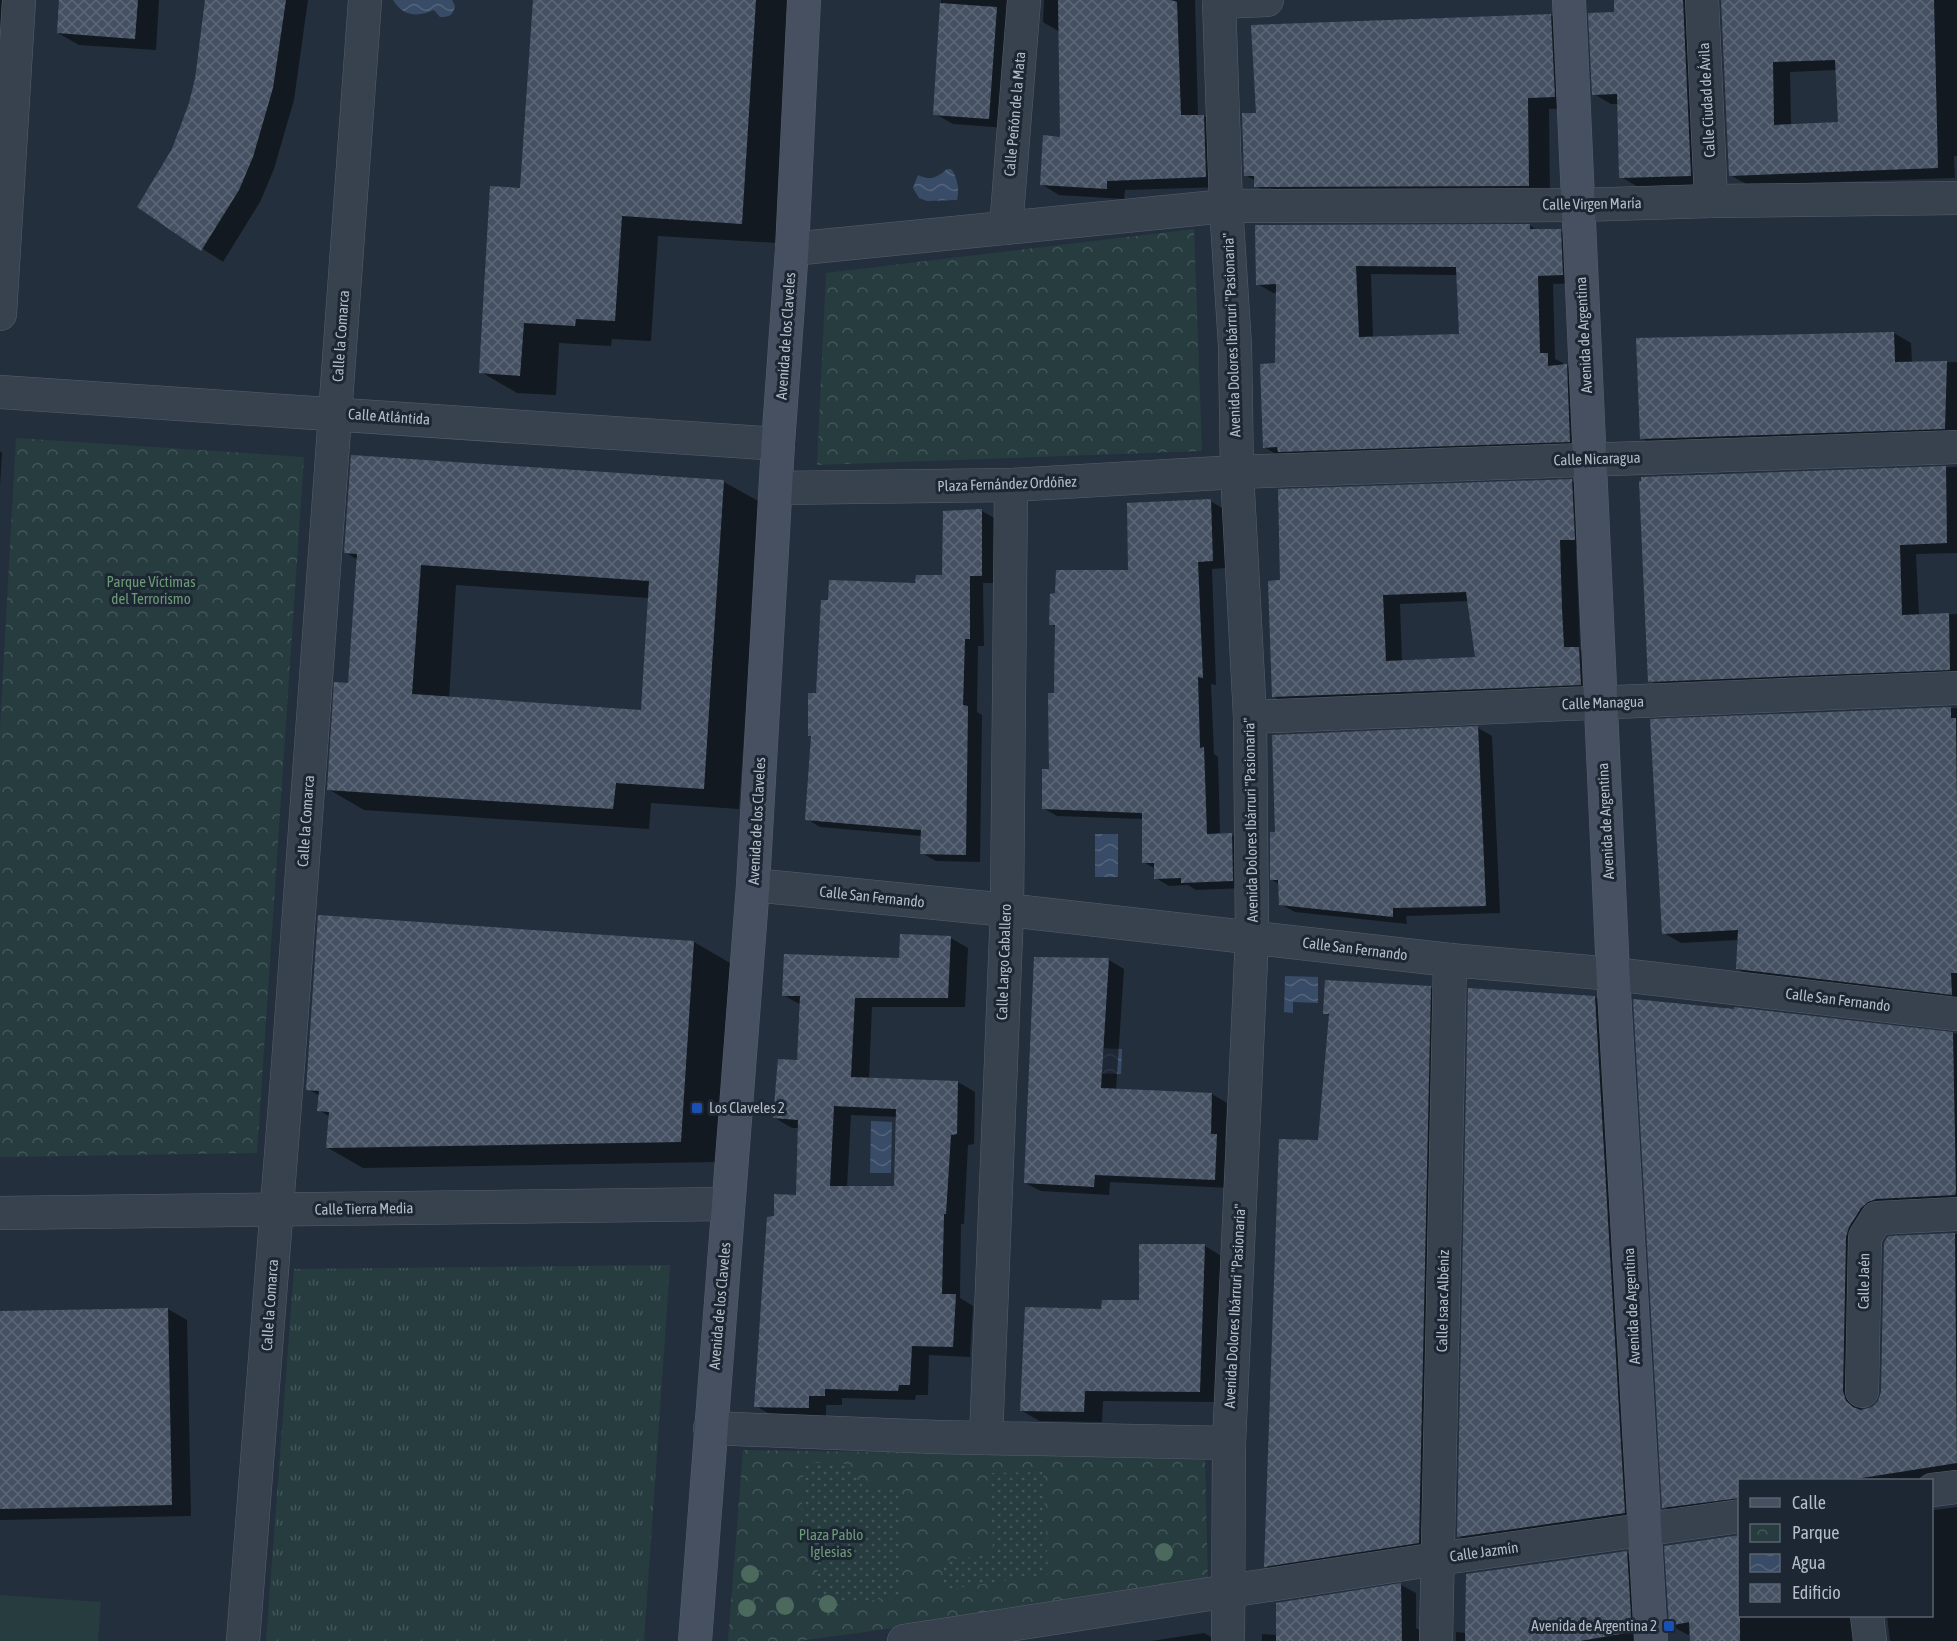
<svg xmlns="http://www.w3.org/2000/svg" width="1957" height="1641" font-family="'Asap Condensed',sans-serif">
	<defs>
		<pattern id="grass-tufts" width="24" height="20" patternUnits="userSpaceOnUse" patternTransform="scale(1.5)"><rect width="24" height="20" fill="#263c3f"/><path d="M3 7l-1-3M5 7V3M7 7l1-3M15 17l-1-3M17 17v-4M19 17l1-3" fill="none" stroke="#435659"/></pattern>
		<pattern id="park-crowns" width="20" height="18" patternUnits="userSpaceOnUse" patternTransform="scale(1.5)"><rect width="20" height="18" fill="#263c3f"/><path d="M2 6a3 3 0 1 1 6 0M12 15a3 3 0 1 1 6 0" fill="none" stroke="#435659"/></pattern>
		<pattern id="garden-dots" width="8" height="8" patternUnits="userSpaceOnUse" patternTransform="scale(1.5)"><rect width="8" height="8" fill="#263c3f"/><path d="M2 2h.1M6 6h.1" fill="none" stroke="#435659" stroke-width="1.8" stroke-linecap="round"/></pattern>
		<pattern id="water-waves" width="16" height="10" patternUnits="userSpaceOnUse" patternTransform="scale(1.5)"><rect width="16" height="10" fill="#394c67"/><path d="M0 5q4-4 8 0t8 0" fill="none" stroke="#53647b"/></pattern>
		<pattern id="building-cross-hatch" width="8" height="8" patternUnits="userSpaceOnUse" patternTransform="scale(1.5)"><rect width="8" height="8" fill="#455162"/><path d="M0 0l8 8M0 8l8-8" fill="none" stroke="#5d6877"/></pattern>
	</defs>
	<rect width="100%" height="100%" fill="#242f3e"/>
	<polygon fill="url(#grass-tufts)" points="670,1265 644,1641 266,1641 294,1269"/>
	<g fill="url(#park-crowns)">
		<polygon points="1194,229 1202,451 817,465 826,273"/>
		<polygon points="16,438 304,457 257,1153 0,1157 0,728"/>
		<polygon points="743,1450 1205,1457 1208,1585 799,1641 728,1641"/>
	</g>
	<g fill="url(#garden-dots)">
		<polygon points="804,1462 845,1464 864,1487 900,1488 900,1596 816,1609 819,1540 800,1542"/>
		<polygon points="1043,1472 1048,1574 944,1590 944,1561 993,1554 991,1473"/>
	</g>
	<polygon fill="#263c3f" points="0,1595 101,1602 98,1641 0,1641"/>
	<g fill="url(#water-waves)">
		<path d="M393 0H452L455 6C453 15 450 17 440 17L434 10C418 17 403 17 393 0Z"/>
		<path d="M947 169H951C957 176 960 191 957 200L927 201 919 198 913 188 918 175C931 181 936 178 947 169Z"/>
		<rect x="1095" y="834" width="23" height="43"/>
		<polygon points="1285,976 1318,977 1318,1003 1293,1002 1293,1013 1284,1012"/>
		<polygon points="1075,1047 1122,1049 1121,1074 1075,1073"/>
		<polygon points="871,1121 892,1122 891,1173 870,1173"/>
	</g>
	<g fill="#0007" fill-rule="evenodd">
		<polygon points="0,0 19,0 0,168"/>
		<polygon points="60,0 159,0 156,50 79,45 58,33"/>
		<polygon points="207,0 308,0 294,100 274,169 260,202 223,262 139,207 173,150 191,103 196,79"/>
		<polygon points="534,0 793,0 777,243 658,236 651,341 612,339 611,346 559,343 556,395 517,393 481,372 522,189"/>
		<polygon points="941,0 1026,0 1007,128 953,124 935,114"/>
		<polygon points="1044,0 1195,0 1198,116 1204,116 1222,127 1224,187 1125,190 1124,199 1059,195 1041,184 1061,138 1060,32 1043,22"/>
		<polygon points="1615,0 1704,0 1708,185 1638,187 1621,177 1619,104 1611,104 1594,94 1615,14"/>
		<path d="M1722 0H1957V156H1954L1955 178 1748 185 1730 175ZM1837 70 1839 123 1791 125 1790 72Z"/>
		<polygon points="1550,15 1571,27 1575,108 1549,109 1550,197 1276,198 1256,186 1256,181 1245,175 1257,114"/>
		<path d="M1529 225 1539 231H1560L1576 240 1578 283 1553 284 1555 359 1563 363V366L1566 365 1582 374 1585 450 1279 456 1264 447 1277 364V293H1273L1258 284ZM1371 274 1458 275 1460 335 1373 338Z"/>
		<polygon points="1894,333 1911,343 1912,363 1957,362 1957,438 1659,448 1641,438 1638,340"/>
		<polygon points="0,451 2,453 0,486"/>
		<polygon points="1957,467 1957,553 1916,554 1919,616 1957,614 1957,679 1667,691 1650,681 1643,478"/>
		<path d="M1572 481 1588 490 1591 548 1576 549 1579 619 1580 649 1596 658 1597 694 1290 706 1273 696 1281 582ZM1469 601 1476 658 1402 662 1400 604Z"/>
		<path d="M724 482 760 502 739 809 651 803 649 829 364 810 328 789 350 685 358 560 345 552ZM456 585 649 598 642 712 449 698Z"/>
		<polygon points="1210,501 1224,509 1226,568 1212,569 1216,685 1211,684 1214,754 1218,757 1220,835 1232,835 1246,843 1246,888 1196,890 1188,885 1169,886 1156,878 1156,869 1143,862 1144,819 1057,816 1043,808 1050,771 1055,694 1057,628 1051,624 1130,572"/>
		<polygon points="982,511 996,519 996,583 983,583 984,646 978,646 977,712 982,715 980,862 936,861 922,853 922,836 820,827 807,819 813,737 809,735 818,694 917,585 944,577"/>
		<polygon points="1957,708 1957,1002 1755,979 1738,969 1739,940 1681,943 1664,933 1652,721"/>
		<polygon points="1478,728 1492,736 1500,913 1406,916 1407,924 1295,912 1280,904 1279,884 1272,880 1277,833"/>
		<path d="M951 938 968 948 965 1007H872L869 1079 958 1082 975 1092 974 1144 968 1145 964 1224H961L960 1298 973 1306 970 1357 929 1355 928 1395H916L915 1400 842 1398V1405H826V1417L773 1416 756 1406 775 1218 797 1197 799 1128H792L775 1118 798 1061 801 1005 783 995 901 960ZM851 1115 897 1117 896 1187H847Z"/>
		<polygon points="694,942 730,963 716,1162 363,1168 328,1148 330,1117 319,1110 320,1096 308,1089"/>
		<polygon points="1109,960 1124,969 1116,1090 1212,1094 1227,1103 1225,1141 1232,1145 1230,1188 1110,1182 1109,1195 1041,1191 1025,1183"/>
		<polygon points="1430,987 1444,996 1433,1550 1279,1574 1265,1566 1319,1141 1330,1016 1325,1013"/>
		<polygon points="1595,997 1610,1006 1639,1521 1473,1545 1458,1536"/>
		<polygon points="1736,1009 1957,1034 1957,1205 1885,1211 1860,1401 1862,1411 1871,1409 1879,1402 1882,1392 1889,1238 1957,1234 1957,1479 1740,1480 1731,1495 1740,1500 1681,1517 1664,1507"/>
		<polygon points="1205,1246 1223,1257 1219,1402 1103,1401 1102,1422 1040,1421 1022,1411 1103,1311 1141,1302"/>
		<polygon points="168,1309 187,1320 191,1516 0,1520 0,1312"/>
		<polygon points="1932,1506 1934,1510 1957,1507 1957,1641 1890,1641 1887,1616 1932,1616"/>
		<polygon points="1740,1536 1740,1616 1869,1616 1867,1641 1691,1641 1691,1634 1688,1635 1670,1625"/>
		<polygon points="1627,1553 1641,1561 1642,1641 1456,1641 1456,1632 1466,1633"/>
		<polygon points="1401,1585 1416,1593 1416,1628 1432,1637 1432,1641 1262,1641 1262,1634 1278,1635 1278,1604"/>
		<polygon points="1204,1633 1218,1641 1151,1641"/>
	</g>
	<g fill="url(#building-cross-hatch)" fill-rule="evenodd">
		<polygon points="59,0 138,0 135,39 57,33"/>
		<polygon points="205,0 286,0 273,88 253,157 239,190 201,251 137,207 172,149 189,103 195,79"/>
		<polygon points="533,0 756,0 742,224 622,216 615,321 576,319 575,326 524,323 520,376 479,373 490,186 520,188"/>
		<polygon points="1058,0 1171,0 1177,2 1181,115 1204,115 1206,177 1107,181 1107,189 1040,185 1043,135 1060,137"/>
		<polygon points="1614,0 1683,0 1691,176 1619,178 1617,94 1592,95 1588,13 1614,12"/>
		<path d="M1721 0H1934L1938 168 1729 176ZM1835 60 1838 122 1774 125 1773 62Z"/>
		<polygon points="940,3 997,7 989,119 933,115"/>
		<polygon points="1551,14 1555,97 1528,98 1529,186 1254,187 1254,176 1244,176 1242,113 1256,113 1251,25"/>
		<path d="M1530 224V229H1561L1563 275 1538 276 1540 353H1548V366L1567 364 1570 442 1278 452 1277 447 1263 448 1260 364 1275 363 1276 284 1256 285 1255 225ZM1356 266 1456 267 1459 334 1359 337Z"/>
		<polygon points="1894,332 1895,362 1947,361 1945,429 1640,439 1636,338"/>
		<path d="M351 455 724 480 704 789 616 783 613 809 327 790 334 682 348 683 357 554 344 553ZM421 565 649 581 641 710 412 694Z"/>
		<polygon points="1946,466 1947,543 1900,545 1902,615 1949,613 1950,670 1648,682 1639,481 1641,481 1641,477"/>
		<path d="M1572 479 1575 540H1560L1562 609 1564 647H1579L1581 685 1272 697 1268 581 1280 580 1278 489ZM1466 592 1475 657 1386 661 1383 595Z"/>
		<polygon points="1211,499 1213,561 1198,562 1203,678 1198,677 1200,748 1204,747 1207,834 1232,833 1233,881 1181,883 1181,878 1154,879 1154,863 1142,863 1142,813 1042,809 1042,769 1049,769 1048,693 1054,693 1055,625 1049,625 1050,594 1055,593 1056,570 1128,570 1127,503"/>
		<polygon points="982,509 982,576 970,576 970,639 965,639 963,705 968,706 966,855 920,854 921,830 805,820 811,736 808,736 808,693 816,693 821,600 828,600 829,580 915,583 916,575 942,575 943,511"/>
		<polygon points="1951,707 1951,718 1956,718 1957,804 1957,973 1951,973 1952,995 1736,969 1738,930 1662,934 1650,719"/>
		<polygon points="1478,726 1486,906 1393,908 1393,917 1279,905 1278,880 1270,880 1270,832 1275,832 1272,735"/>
		<polygon points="318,915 694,941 681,1142 326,1148 329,1112 317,1111 319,1091 306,1090"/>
		<path d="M900 934 951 936 948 998H855L851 1077 958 1081 957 1134 951 1135 946 1214H944L942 1294H956L953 1347 912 1346 910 1385H899L898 1391 825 1389V1396H809V1408L754 1407 767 1217 774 1216V1194L796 1195 798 1120 773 1118 778 1059 797 1060 800 996H782L784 954 899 958ZM834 1106 896 1109 894 1186H830Z"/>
		<polygon points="1034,957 1109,958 1101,1088 1212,1093 1211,1134 1217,1134 1215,1180 1095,1175 1094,1187 1024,1183"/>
		<polygon points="1325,980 1431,986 1419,1543 1264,1567 1279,1139 1318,1140 1329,1014 1323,1014"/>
		<polygon points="1468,988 1595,996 1625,1513 1457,1537"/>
		<polygon points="1633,999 1734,1009 1734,1007 1953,1032 1956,1192 1955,1195 1876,1199 1868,1202 1861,1208 1849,1227 1846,1237 1843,1391 1846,1401 1853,1407 1861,1410 1872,1407 1878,1401 1881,1392 1884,1243 1888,1236 1955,1233 1957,1463 1849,1480 1740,1480 1740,1498 1662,1508"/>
		<polygon points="1139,1244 1205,1244 1200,1392 1085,1391 1084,1412 1020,1411 1025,1307 1101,1309 1102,1300 1139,1300"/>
		<polygon points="168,1308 172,1505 0,1509 0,1311"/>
		<polygon points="1740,1535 1740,1641 1690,1641 1689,1622 1669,1626 1664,1546"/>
		<polygon points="1627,1551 1632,1632 1580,1641 1465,1641 1466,1574"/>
		<polygon points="1401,1583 1402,1641 1276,1641 1276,1603"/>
	</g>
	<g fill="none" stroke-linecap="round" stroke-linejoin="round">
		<g stroke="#565f6c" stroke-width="34">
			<g id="street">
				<polyline points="1219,0 1226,206 1235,346 1237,472 1250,717 1252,937 1229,1443 1228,1641"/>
				<polyline points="1702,0 1711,201"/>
				<polyline points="1219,2 1267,0"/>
				<polyline points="1006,228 1024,0"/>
				<polyline points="792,249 1226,206 1579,205 1711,201 1957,198"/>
				<polyline points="0,314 19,0"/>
				<polyline points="0,392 778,444"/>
				<polyline points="776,488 1011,485 1237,472 1957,447"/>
				<polyline points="1250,717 1957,688"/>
				<polyline points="753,885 1007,910 1450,960 1613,974 1957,1014"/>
				<polyline points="0,1213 728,1204"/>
				<polyline points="1862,1391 1865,1237 1877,1218 1957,1214"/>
				<polyline points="710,1428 937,1437 1229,1443"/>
				<polyline points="986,1438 1007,910 1011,485"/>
				<polyline points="1932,1490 1957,1487"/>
				<polyline points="1867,1616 1870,1641"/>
				<polyline points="243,1641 288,1065 365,0"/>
				<polyline points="904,1641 1437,1559 1740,1516"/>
				<polyline points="1436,1641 1450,960"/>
			</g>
		</g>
		<g stroke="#565f6c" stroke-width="34">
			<g id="secondary">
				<polyline points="1569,0 1613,974 1651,1641"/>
				<polyline points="695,1641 753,885 778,444 792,249 804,0"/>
			</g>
		</g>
		<use href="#street" stroke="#38414e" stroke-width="33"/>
		<use href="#secondary" stroke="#465061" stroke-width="33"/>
	</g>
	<g fill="#4b6a5d">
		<circle cx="1164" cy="1552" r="9"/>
		<circle cx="750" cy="1574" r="9"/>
		<circle cx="828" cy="1604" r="9"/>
		<circle cx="785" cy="1606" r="9"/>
		<circle cx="747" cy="1608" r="9"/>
	</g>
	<g fill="#1a4fb4" stroke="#1d2633" stroke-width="2">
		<rect x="691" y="1102" width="12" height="12" rx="3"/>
		<rect x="1663" y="1620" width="12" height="12" rx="3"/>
	</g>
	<g text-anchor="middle" stroke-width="6" stroke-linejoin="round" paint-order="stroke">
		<g font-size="15" fill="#b4bcc9" stroke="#1d2633">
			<text transform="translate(1707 100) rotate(-93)" y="5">Calle Ciudad de Ávila</text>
			<text transform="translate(1015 114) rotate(-85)" y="5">Calle Peñón de la Mata</text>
			<text transform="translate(1592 204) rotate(-1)" y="5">Calle Virgen María</text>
			<text transform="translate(1232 335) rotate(-92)" y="5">Avenida Dolores Ibárruri "Pasionaria"</text>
			<text transform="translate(1584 335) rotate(-93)" y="5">Avenida de Argentina</text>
			<text transform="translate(341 336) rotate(-86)" y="5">Calle la Comarca</text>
			<text transform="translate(786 336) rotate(-86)" y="5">Avenida de los Claveles</text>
			<text transform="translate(389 417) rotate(4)" y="5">Calle Atlántida</text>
			<text transform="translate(1597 459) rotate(-2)" y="5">Calle Nicaragua</text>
			<text transform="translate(1007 484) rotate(-2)" y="5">Plaza Fernández Ordóñez</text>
			<text transform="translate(1603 703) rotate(-2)" y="5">Calle Managua</text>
			<text transform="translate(1251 820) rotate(-91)" y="5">Avenida Dolores Ibárruri "Pasionaria"</text>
			<text transform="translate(306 821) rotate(-86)" y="5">Calle la Comarca</text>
			<text transform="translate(757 821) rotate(-87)" y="5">Avenida de los Claveles</text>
			<text transform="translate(1606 821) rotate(-93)" y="5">Avenida de Argentina</text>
			<text transform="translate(872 897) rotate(6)" y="5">Calle San Fernando</text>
			<text transform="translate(1355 949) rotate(7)" y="5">Calle San Fernando</text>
			<text transform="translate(1004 962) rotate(-88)" y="5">Calle Largo Caballero</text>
			<text transform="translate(1838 1000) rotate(7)" y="5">Calle San Fernando</text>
			<text transform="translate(364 1209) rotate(-1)" y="5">Calle Tierra Media</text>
			<text transform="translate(1864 1281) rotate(-89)" y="5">Calle Jaén</text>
			<text transform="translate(1443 1301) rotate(-89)" y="5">Calle Isaac Albéniz</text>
			<text transform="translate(270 1305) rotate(-86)" y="5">Calle la Comarca</text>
			<text transform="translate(720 1306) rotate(-85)" y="5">Avenida de los Claveles</text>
			<text transform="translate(1235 1306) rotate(-87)" y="5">Avenida Dolores Ibárruri "Pasionaria"</text>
			<text transform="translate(1632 1306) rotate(-93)" y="5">Avenida de Argentina</text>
			<text transform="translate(1484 1552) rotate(-8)" y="5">Calle Jazmín</text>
		</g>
		<g font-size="15" fill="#6b9a76" stroke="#1d2633">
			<text x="151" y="587">Parque Víctimas<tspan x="151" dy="17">del Terrorismo</tspan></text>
			<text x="831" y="1540">Plaza Pablo<tspan x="831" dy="17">Iglesias</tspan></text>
		</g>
		<g font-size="15" fill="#b4bcc9" stroke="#1d2633" text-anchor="start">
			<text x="709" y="1113">Los Claveles 2</text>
			<text x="1657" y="1631" text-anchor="end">Avenida de Argentina 2</text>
		</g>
	</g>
	<rect x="1738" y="1479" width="195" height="138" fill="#1d2633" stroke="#59626f" stroke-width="1.5"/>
	<rect x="1750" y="1498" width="30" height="9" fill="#465061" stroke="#59626f" stroke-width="1.5"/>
	<text x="1792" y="1509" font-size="18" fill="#b4bcc9">Calle</text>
	<rect x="1750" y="1524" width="30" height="18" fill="url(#park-crowns)" stroke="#59626f" stroke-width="1.5"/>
	<text x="1792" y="1539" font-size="18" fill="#b4bcc9">Parque</text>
	<rect x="1750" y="1554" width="30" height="18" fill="url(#water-waves)" stroke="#59626f" stroke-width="1.5"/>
	<text x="1792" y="1569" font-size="18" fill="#b4bcc9">Agua</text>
	<rect x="1750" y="1584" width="30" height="18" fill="url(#building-cross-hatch)" stroke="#59626f" stroke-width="1.5"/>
	<text x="1792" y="1599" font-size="18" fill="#b4bcc9">Edificio</text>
</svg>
